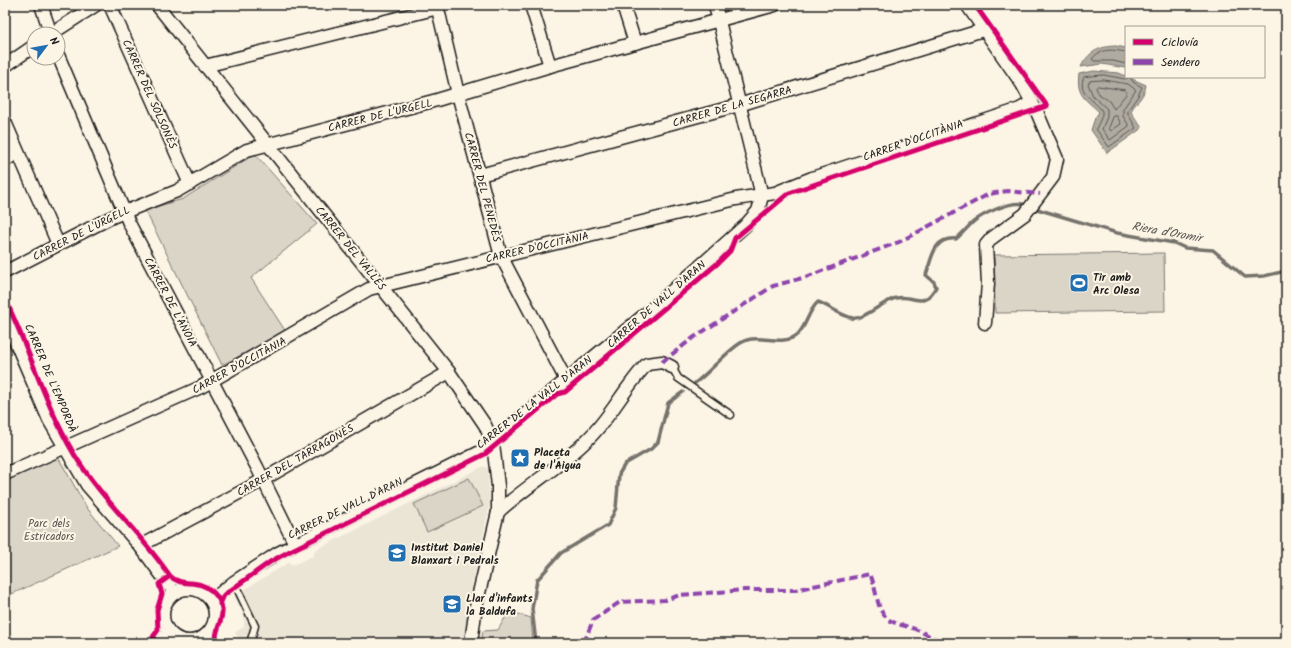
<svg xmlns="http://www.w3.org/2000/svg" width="1291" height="648" font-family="Kalam,sans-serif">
	<rect width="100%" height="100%" fill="#fcf5e5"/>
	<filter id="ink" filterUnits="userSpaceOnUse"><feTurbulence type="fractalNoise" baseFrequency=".025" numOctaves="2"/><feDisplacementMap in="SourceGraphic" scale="8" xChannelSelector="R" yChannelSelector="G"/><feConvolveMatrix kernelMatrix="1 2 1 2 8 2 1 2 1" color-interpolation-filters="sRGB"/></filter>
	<g filter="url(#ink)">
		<polygon fill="#ebe5d6" points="484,466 488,469 490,504 472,585 465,643 241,643 235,632 244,627 244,616 234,596 288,563 293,565 313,556 315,550"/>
		<g fill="#dbd5c8" stroke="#7c7872">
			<polygon points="255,154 317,224 251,278 286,332 222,365 145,210 183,199"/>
			<polygon points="1164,253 1165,311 995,313 994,255"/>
			<polygon points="58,457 87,508 118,546 5,597 5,481"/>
			<polygon points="469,478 483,506 427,532 414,504"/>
			<polygon points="509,611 531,618 533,643 481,643 483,631 498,630"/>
		</g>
		<g fill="#b0aba1" stroke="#75726c">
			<path d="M1116 46 1126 48V68L1102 64 1081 67C1088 52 1100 46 1116 46Z"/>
			<path d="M1094 71 1119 73 1146 85C1144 99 1133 104 1131 112L1142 128 1107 153 1091 130 1095 118 1099 112C1086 99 1076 96 1079 74Z"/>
		</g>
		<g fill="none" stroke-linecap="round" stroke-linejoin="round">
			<g stroke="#575551" stroke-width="1">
				<path d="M1126 52C1114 50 1101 47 1092 59L1094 61H1113L1126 64"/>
				<path d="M1104 75 1125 79 1130 77 1133 82 1142 87 1138 96 1128 110V114L1136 128 1109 147 1096 129C1098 124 1103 116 1102 111 1096 101 1076 93 1084 77Z"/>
				<polygon points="1104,80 1128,84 1136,90 1123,109 1123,116 1129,126 1110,140 1102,129 1107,117 1107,109 1093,96 1088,84 1090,81"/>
				<polygon points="1098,86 1125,90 1127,93 1114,109 1109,101 1099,94 1096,88"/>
				<polygon points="1114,116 1117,116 1121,124 1111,131 1109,128"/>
			</g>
			<g stroke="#75726c" stroke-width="3.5">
				<polyline points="1037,209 1117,233 1174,243 1185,248 1213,250 1245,277 1264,276 1286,271"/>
				<path d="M695 383C709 373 733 344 747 340 763 335 784 347 798 334 807 325 808 311 818 302 829 306 840 315 852 318 863 321 883 301 896 298 916 294 922 311 936 287L934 282 926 275C932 258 933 237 956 239 962 234 967 228 972 223 982 214 1010 201 1023 204"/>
				<polyline points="536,643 532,609 537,580 561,553 608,525 616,508 619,474 625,464 651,449 658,442 668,403 683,392"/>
			</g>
			<g stroke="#1c1c1c" stroke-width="9">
				<g id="lane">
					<polyline points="672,367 678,378 731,415"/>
					<polyline points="234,582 255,626 250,643"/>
				</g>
			</g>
			<g stroke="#1c1c1c" stroke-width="15">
				<g id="street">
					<polyline points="41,5 51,34"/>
					<polyline points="110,5 190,184"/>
					<polyline points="157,5 449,372 485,425 493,443 498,486 498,512 476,606 471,643"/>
					<polyline points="437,5 458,94 501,256 566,380"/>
					<polyline points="531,5 550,66"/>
					<polyline points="623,5 635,43"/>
					<polyline points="715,5 762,196"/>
					<polyline points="967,5 1022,84 1037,112 1057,159 1053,177 1025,214 992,238 986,245 988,283 985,323"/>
					<polyline points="51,34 96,5"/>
					<polyline points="58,55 129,223 257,467 295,544"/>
					<polyline points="5,66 34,46"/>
					<polyline points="205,66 438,8"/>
					<polyline points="5,122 58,244"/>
					<polyline points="5,161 17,152"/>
					<polyline points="480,175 739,105 983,30"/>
					<polyline points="5,272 112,217 177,191 247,150 437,100 550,66 775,5"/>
					<polyline points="5,317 49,420 87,485 140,546 175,593"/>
					<polyline points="5,474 201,387 369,289 736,199 775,193 812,178 1020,109 1032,102"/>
					<path d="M498 512C526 486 559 468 586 441 610 419 624 388 647 364L662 362 672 367"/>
					<polyline points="140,546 252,486 449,372"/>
					<circle cx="189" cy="615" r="26"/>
					<polyline points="211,601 234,582 278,553 486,449 512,425 654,307 745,226 758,211 762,196"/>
					<polyline points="156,643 170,633"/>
				</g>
			</g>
			<use href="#lane" stroke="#fcf5e5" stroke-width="6"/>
			<use href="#street" stroke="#fcf5e5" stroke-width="12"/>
			<g stroke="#8e44ad" stroke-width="4" stroke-dasharray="8 4" stroke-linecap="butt">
				<polyline points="662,362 693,338 773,286 806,277 899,242 989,194 1007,191 1040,194"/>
				<path d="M584 643 593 620 620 602 665 600 680 595 745 590H795L870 574C875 584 877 605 882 612 890 626 905 624 917 630 929 635 935 640 948 643"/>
			</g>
			<g stroke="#fcf5e5" stroke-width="8">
				<g id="cycleway">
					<path d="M5 299C30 350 45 405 74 454 101 499 141 533 170 576"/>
					<polyline points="220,604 224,595 270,562 290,551 485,454 557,394 565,392 718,263 730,251 735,238 789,193 1047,106 975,5"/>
					<path d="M158 643 153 637 158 630 157 610 162 594 159 584 170 576C182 588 198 578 212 591 234 612 213 626 216 643"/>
				</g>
			</g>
			<use href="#cycleway" stroke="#d6006c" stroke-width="5"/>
		</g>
	</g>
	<defs>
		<g id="stadium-square" transform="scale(1)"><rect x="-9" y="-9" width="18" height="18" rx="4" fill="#1f6fb2" stroke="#fcf5e5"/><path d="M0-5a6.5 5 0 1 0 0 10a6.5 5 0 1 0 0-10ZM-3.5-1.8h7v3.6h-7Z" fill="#fff"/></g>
		<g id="sight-square" transform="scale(1)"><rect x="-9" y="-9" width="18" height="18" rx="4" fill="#1f6fb2" stroke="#fcf5e5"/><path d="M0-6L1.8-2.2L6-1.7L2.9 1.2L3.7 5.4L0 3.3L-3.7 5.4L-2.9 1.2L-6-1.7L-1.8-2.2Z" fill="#fff"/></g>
		<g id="school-square" transform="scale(1)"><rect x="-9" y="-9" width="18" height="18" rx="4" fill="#1f6fb2" stroke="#fcf5e5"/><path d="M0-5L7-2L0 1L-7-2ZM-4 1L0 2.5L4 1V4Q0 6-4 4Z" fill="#fff"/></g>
	</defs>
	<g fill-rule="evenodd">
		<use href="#stadium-square" x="1079" y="283"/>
		<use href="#sight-square" x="520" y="458"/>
		<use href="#school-square" x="397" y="553"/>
		<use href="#school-square" x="452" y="604"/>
	</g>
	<g text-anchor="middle" stroke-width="4" stroke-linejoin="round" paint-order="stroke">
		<g font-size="11" fill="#1c1c1c" stroke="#fcf5e5">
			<text transform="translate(150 94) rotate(66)" y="4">CARRER DEL SOLSONÈS</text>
			<text transform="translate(732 106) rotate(-16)" y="4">CARRER DE LA SEGARRA</text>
			<text transform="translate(380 115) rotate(-14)" y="4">CARRER DE L'URGELL</text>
			<text transform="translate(913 140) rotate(-19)" y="4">CARRER D'OCCITÀNIA</text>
			<text transform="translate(483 187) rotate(75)" y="4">CARRER DEL PENEDÈS</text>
			<text transform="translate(81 233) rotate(-27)" y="4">CARRER DE L'URGELL</text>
			<text transform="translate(537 247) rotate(-13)" y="4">CARRER D'OCCITÀNIA</text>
			<text transform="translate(351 248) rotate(51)" y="4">CARRER DEL VALLÈS</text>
			<text transform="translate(171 302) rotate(62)" y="4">CARRER DE L'ANOIA</text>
			<text transform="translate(656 304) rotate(-41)" y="4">CARRER DE VALL D'ARAN</text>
			<text transform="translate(239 365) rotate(-29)" y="4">CARRER D'OCCITÀNIA</text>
			<text transform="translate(51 378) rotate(67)" y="4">CARRER DE L'EMPORDÀ</text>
			<text transform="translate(534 402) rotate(-38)" y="4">CARRER DE LA VALL D'ARAN</text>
			<text transform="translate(295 460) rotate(-30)" y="4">CARRER DEL TARRAGONÈS</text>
			<text transform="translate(345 508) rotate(-26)" y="4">CARRER DE VALL D'ARAN</text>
		</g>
		<g font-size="11" font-weight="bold" fill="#1c1c1c" stroke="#fcf5e5" text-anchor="start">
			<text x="1093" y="281">Tir amb<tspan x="1093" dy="13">Arc Olesa</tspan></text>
			<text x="534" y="456">Placeta<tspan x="534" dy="13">de l'Aigua</tspan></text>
			<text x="411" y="551">Institut Daniel<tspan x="411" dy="13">Blanxart i Pedrals</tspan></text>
			<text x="466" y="602">Llar d'infants<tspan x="466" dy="13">la Baldufa</tspan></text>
		</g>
		<g font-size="11" fill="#555450" stroke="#fcf5e5">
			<text x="49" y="527">Parc dels<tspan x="49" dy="13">Estricadors</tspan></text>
		</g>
		<g font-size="12" font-style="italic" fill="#575551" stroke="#fcf5e5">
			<text transform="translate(1167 232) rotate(10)" y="4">Riera d'Oromir</text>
		</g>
	</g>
	<rect width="1291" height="648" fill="none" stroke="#fcf5e5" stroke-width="20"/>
	<rect x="10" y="10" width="1271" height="628" fill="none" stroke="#1c1c1c" stroke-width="1.5" filter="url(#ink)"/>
	<rect x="1125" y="26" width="140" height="52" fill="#fcf5e5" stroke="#a29e95"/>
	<rect x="1133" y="39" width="20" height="6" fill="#d6006c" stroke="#a29e95"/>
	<text x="1161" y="46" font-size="12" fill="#1c1c1c">Ciclovía</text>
	<rect x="1133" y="59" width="20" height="6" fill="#8e44ad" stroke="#a29e95"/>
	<text x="1161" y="66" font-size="12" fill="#1c1c1c">Sendero</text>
	<g transform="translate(46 46) rotate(58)"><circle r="19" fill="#fcf5e5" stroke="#a29e95"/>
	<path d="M0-3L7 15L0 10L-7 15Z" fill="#1f6fb2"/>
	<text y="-6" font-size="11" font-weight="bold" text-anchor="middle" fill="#1c1c1c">N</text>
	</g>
</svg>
